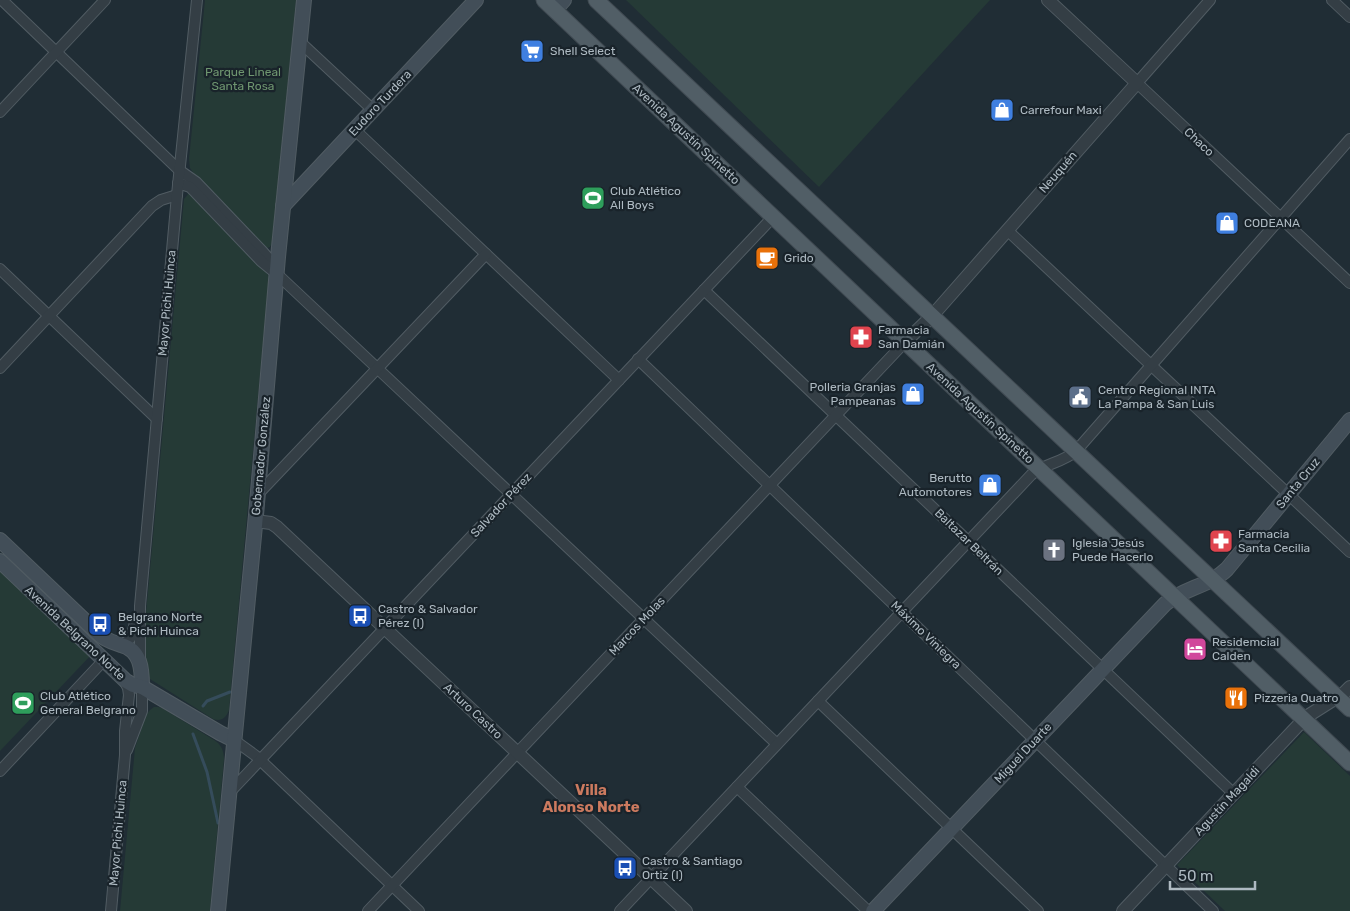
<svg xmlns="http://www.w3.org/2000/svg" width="1350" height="911" font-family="Rubik,sans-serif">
	<rect width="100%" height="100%" fill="#202d35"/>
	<g fill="#253a36">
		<polygon points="205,0 296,0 272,243 270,247 267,248 262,246 194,174 190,168 189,159"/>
		<polygon points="626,0 990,0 819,187"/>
		<path d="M189 193H191L264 269 267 273 269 278 229 710C226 718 221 722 213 719L150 679 146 669 144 635 184 199Z"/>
		<polygon points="0,567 92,654 0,751"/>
		<path d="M154 707H158L162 708 214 740C221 744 224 751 224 759L210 911H120L135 748 146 715 150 710Z"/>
		<polygon points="1304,732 1350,776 1350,911 1225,911 1177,865"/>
	</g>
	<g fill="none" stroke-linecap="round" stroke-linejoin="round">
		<g stroke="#354c5b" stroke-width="3">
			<polyline points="203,706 207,701 230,692"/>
			<polyline points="193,734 207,772 218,823"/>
		</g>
		<g stroke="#515c63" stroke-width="12">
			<g id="minor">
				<polyline points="2,0 179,170 196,182 263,252 269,259 274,269"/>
				<polyline points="1210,0 1137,83 1350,283"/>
				<polyline points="1332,0 1350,17"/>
				<polyline points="300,42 373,110"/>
				<polyline points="0,112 105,0"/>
				<polyline points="355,130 619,380"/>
				<polyline points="178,183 190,187 195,192 261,261 277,274 777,744"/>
				<polyline points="1007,230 1350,552"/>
				<polyline points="0,269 157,419"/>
				<polyline points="704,290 1234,794"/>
				<polyline points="638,359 1213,911"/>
				<polyline points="0,368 152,206 161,200 177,195"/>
				<polyline points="258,494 486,254"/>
				<path d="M120 644C133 642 132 633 135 622"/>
				<polyline points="140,661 140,606 177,195 197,0"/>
				<polyline points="818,701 1038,911"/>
				<polyline points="234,740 256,756 419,911"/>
				<polyline points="127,750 142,711 142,687"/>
				<polyline points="0,771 104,660"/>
				<polyline points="737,787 868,911"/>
				<polyline points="229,793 773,217"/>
				<polyline points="111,911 125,755 125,731 129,695 128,688 124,680"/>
				<polyline points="368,911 905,342"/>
				<path d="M620 911 1031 475C1043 464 1062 463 1076 451L1350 139"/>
			</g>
		</g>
		<g stroke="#515c63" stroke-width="14">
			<g id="tertiary">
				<polyline points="905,342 932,316 1137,83 1048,0"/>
				<polyline points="255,521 271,523 277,527 686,911"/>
				<polyline points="1123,911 1306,717 1344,693 1350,687"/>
			</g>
		</g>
		<g stroke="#515c63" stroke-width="16">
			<g id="secondary">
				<polyline points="555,10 564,0"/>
				<polyline points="283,206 476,0"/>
				<path d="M0 540 100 635C107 641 113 642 121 645 141 650 142 669 142 687"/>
				<polyline points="0,561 126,681 133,685 142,687 220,733 234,740"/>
				<polyline points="218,911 256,515 278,257 304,0"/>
				<path d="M873 911 1165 604C1183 588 1210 586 1227 569L1350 420"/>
			</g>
		</g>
		<g stroke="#404a52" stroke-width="17">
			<g id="primary">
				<polyline points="544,0 1350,763"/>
				<polyline points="596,0 1350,709"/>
			</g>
		</g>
		<use href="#minor" stroke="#343e45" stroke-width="10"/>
		<use href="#tertiary" stroke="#343e45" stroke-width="12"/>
		<use href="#secondary" stroke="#424e58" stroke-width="14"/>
		<use href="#primary" stroke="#515e66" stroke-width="15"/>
	</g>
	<defs>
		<g id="supermarket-square" transform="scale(1.25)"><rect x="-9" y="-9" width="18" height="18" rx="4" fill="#3f7fe0" stroke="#19232a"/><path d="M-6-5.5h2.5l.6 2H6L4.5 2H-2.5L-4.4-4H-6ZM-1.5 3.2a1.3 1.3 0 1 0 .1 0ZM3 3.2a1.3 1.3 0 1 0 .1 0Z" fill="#fff"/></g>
		<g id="shop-square" transform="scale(1.25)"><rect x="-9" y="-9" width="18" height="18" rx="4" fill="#3f7fe0" stroke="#19232a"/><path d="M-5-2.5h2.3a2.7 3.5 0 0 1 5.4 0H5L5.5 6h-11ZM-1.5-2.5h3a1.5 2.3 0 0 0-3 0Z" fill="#fff"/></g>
		<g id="stadium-square" transform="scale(1.25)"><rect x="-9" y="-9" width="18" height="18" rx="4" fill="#2e9e5b" stroke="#19232a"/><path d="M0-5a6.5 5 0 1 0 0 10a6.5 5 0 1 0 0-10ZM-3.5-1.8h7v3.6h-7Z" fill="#fff"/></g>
		<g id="cafe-square" transform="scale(1.25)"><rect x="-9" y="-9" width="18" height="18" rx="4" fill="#e8710a" stroke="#19232a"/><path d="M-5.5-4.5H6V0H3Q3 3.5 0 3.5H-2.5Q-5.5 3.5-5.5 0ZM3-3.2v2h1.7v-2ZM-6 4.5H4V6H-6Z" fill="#fff"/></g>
		<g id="pharmacy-square" transform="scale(1.25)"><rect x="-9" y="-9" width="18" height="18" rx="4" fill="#e0444e" stroke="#19232a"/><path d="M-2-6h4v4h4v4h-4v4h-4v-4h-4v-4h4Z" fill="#fff"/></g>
		<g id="civic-square" transform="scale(1.25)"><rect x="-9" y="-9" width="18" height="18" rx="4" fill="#5c6f8a" stroke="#19232a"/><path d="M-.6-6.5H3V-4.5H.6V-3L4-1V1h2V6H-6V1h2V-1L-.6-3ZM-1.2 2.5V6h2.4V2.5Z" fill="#fff"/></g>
		<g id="church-square" transform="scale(1.25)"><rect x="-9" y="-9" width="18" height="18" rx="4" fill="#6b7280" stroke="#19232a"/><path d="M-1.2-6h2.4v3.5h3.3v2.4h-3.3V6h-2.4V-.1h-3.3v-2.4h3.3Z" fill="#fff"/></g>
		<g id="bus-square" transform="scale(1.25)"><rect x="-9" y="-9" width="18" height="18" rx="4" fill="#1a4fb4" stroke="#19232a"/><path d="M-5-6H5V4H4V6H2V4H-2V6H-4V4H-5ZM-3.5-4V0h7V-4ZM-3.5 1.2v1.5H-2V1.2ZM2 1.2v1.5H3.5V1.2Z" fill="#fff"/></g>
		<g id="hotel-square" transform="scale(1.25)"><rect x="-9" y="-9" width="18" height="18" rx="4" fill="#d1479c" stroke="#19232a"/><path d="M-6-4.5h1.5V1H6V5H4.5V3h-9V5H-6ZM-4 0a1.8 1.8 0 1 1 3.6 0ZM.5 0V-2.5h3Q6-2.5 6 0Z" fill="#fff"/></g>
		<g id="restaurant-square" transform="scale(1.25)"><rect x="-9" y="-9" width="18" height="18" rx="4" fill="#e8710a" stroke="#19232a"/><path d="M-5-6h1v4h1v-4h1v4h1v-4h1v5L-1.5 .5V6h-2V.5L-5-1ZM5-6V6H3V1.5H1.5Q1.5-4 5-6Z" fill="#fff"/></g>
	</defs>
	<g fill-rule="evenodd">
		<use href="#supermarket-square" x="532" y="51"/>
		<use href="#shop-square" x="1002" y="110"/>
		<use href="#stadium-square" x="593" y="198"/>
		<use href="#shop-square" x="1227" y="223"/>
		<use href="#cafe-square" x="767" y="258"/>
		<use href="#pharmacy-square" x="861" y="337"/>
		<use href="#shop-square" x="913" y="394"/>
		<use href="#civic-square" x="1080" y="397"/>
		<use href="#shop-square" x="990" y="485"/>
		<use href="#pharmacy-square" x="1221" y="541"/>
		<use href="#church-square" x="1054" y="550"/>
		<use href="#bus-square" x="360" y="616"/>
		<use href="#bus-square" x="100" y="624"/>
		<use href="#hotel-square" x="1195" y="649"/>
		<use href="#restaurant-square" x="1236" y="698"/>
		<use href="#stadium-square" x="23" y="703"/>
		<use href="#bus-square" x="625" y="868"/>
	</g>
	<g text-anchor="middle" stroke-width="4.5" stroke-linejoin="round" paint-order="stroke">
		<g font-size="12" fill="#aebac2" stroke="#19232a" text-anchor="start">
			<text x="550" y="55">Shell Select</text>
			<text x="1020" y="114">Carrefour Maxi</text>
			<text x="610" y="195">Club Atlético<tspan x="610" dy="14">All Boys</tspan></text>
			<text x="1244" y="227">CODEANA</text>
			<text x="784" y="262">Grido</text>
			<text x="878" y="334">Farmacia<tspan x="878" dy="14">San Damián</tspan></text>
			<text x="896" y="391" text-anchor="end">Polleria Granjas<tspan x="896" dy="14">Pampeanas</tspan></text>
			<text x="1098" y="394">Centro Regional INTA<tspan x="1098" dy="14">La Pampa &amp; San Luis</tspan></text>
			<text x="972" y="482" text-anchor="end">Berutto<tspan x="972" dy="14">Automotores</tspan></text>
			<text x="1238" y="538">Farmacia<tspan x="1238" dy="14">Santa Cecilia</tspan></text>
			<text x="1072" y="547">Iglesia Jesús<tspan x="1072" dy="14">Puede Hacerlo</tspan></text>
			<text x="378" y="613">Castro &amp; Salvador<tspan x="378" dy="14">Pérez (I)</tspan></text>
			<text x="118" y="621">Belgrano Norte<tspan x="118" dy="14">&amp; Pichi Huinca</tspan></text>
			<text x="1212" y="646">Residemcial<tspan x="1212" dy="14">Calden</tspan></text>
			<text x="40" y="700">Club Atlético<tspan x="40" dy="14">General Belgrano</tspan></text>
			<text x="1254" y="702">Pizzeria Quatro</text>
			<text x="642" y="865">Castro &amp; Santiago<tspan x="642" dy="14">Ortiz (I)</tspan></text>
		</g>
		<g font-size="12" fill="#6f9670" stroke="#19232a">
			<text x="243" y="76">Parque Lineal<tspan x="243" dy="14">Santa Rosa</tspan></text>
		</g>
		<g font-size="12" fill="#aebac2" stroke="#19232a">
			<text transform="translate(380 103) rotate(-47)" y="4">Eudoro Turdera</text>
			<text transform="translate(686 134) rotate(43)" y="4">Avenida Agustín Spinetto</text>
			<text transform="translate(1199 142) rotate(43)" y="4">Chaco</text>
			<text transform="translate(1058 172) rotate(-49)" y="4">Neuquén</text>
			<text transform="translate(167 303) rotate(-85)" y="4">Mayor Pichi Huinca</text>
			<text transform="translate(980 413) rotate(43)" y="4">Avenida Agustín Spinetto</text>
			<text transform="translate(261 456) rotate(-85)" y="4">Gobernador González</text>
			<text transform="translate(1298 483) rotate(-51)" y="4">Santa Cruz</text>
			<text transform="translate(501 505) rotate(-47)" y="4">Salvador Pérez</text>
			<text transform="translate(969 542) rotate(44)" y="4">Baltazar Beltrán</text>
			<text transform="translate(637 626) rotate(-47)" y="4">Marcos Molas</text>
			<text transform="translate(75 633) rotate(43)" y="4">Avenida Belgrano Norte</text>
			<text transform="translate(926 635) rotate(44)" y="4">Máximo Viniegra</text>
			<text transform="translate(473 711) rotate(43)" y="4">Arturo Castro</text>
			<text transform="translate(1023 753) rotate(-47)" y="4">Miguel Duarte</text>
			<text transform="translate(1227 801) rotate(-47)" y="4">Agustín Magaldi</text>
			<text transform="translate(118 833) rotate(-85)" y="4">Mayor Pichi Huinca</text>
		</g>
		<g font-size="15" font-weight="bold" fill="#cc7a5f" stroke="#19232a">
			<text x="591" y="795">Villa<tspan x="591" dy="17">Alonso Norte</tspan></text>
		</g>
	</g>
	<path d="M1170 881v8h85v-8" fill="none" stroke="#aebac2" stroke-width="2.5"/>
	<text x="1178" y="881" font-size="15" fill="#aebac2" stroke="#19232a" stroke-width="4" paint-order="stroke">50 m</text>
</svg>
